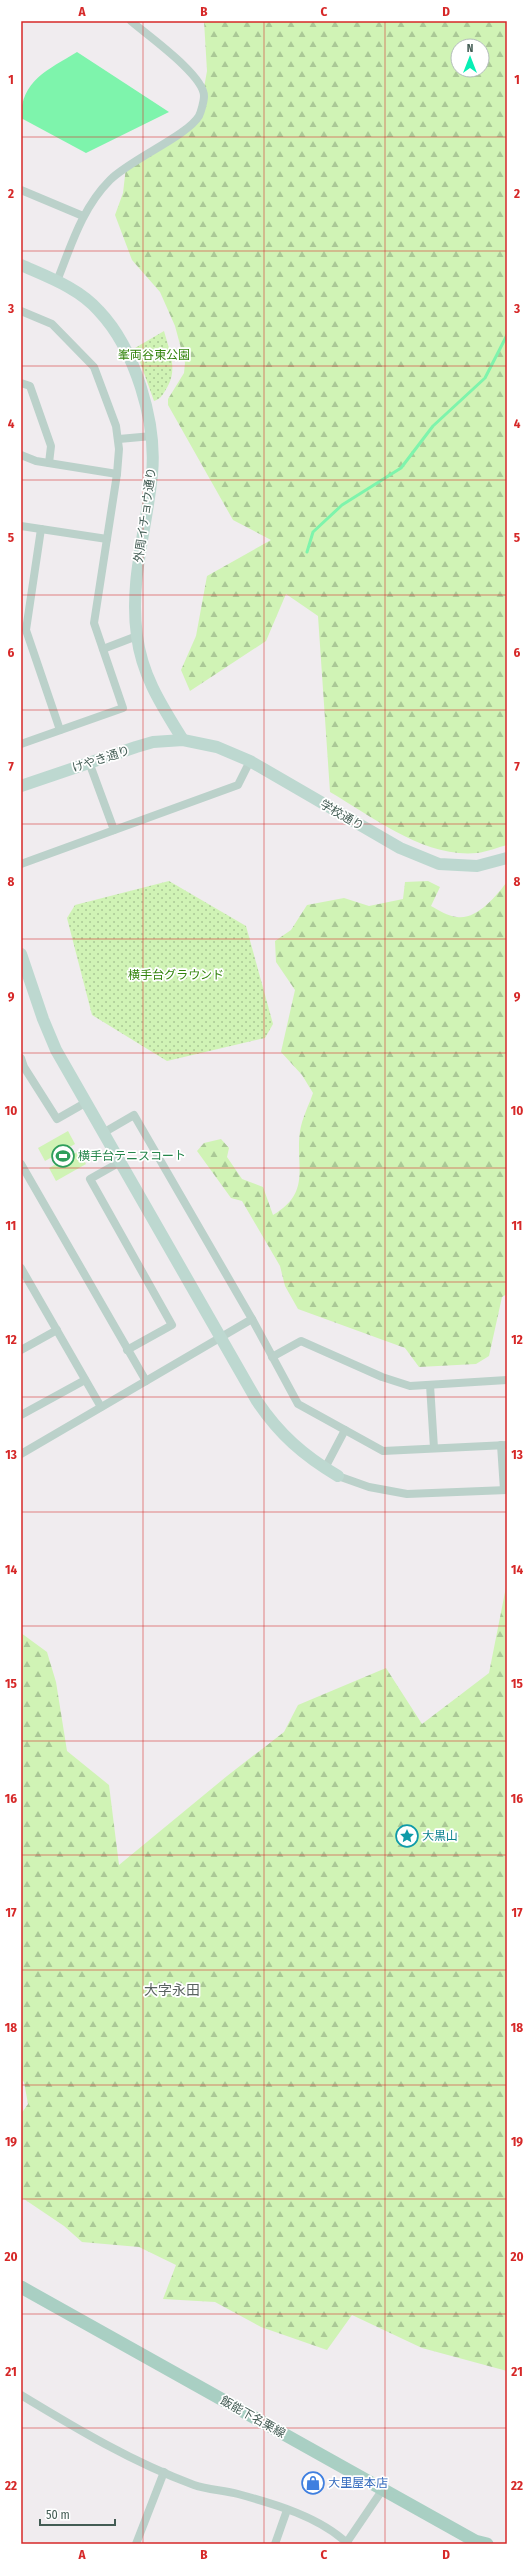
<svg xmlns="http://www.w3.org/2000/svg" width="528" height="2565" font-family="'Fira Sans Condensed','Noto Sans JP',sans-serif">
	<defs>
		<pattern id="green-dots" width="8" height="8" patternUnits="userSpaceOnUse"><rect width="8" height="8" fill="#d0f3b5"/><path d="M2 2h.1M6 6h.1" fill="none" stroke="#aac896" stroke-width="1.8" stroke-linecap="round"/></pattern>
		<pattern id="forest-firs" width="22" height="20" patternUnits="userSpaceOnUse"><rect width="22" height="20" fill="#d0f3b5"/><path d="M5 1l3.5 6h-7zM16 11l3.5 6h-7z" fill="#aac896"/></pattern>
	</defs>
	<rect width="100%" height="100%" fill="#f0ecef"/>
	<g fill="url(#green-dots)">
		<path d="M164 331C170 353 179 371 165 391 162 396 160 399 154 401L135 348Z"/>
		<polygon points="169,881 246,926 273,1024 265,1038 167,1061 92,1015 67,918 75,905"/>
	</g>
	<g fill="url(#forest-firs)" fill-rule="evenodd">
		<path d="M204 21H507V845C498 847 487 852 477 853 424 858 373 817 330 792L318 616 286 594 266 641 190 691 181 670 196 636 207 576 271 540 233 520 168 405V399L184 373 185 363 175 326 160 292 132 260 115 215 123 193 126 167 199 116 207 71ZM458 46H482V70H458Z"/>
		<path d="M428 881 440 887 431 906C438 910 448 916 457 917 477 920 496 896 507 882V1294L502 1297 489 1356 476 1364 419 1367 405 1348 298 1309 285 1286 280 1266 242 1201 231 1198 197 1151 204 1143 221 1139 229 1148 227 1157 242 1179 263 1187 273 1215C312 1192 295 1167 300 1131 302 1118 309 1105 313 1093L302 1075 281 1052 295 990 276 962 275 941 291 930 307 905 344 898 369 906 403 899 405 882Z"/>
		<polygon points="507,1582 507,2371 422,2348 352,2315 327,2350 261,2327 215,2302 163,2299 176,2265 139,2247 82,2242 64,2226 21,2197 21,2114 28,2104 24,2082 21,2079 21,1633 47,1652 56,1682 67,1751 109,1785 119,1865 227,1776 284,1732 298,1705 386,1668 422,1724 489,1673"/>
	</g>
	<g fill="#d0f3b5">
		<polygon points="68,1131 75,1144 45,1161 38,1148"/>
		<polygon points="79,1151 86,1164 56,1181 49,1168"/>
	</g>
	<path fill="#7ef4ac" d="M77 52 169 112 86 153 21 118C21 80 48 70 77 52Z"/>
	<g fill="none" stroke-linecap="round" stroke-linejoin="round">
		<polyline stroke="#7ef4ac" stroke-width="3" points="307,552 313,532 342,505 401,468 433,426 485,378 507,335"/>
		<g stroke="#bbd1ca" stroke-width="8">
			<polyline points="21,190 83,216"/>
			<path d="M57 281C71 246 82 208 110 180 131 159 187 136 199 116 201 112 204 101 204 96 204 75 147 35 131 21"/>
			<polyline points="21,311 52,324 94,367 116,426 119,449 117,474 94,623 123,708 21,744"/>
			<polyline points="21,383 30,386 51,446 49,463"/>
			<polyline points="119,439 152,436"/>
			<polyline points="21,455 36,461 117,474"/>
			<polyline points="21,526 107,539"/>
			<polyline points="41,529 26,630 60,730"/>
			<polyline points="103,649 137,636"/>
			<polyline points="89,762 114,830"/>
			<polyline points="21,864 238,785 250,761"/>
			<polyline points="21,1058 24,1067 57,1119 85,1103"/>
			<polyline points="103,1133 134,1115 252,1319 298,1404 383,1451 507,1445"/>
			<polyline points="120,1162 90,1179 172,1325 127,1350"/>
			<polyline points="21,1164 146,1381"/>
			<polyline points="21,1268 101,1407"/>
			<polyline points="21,1350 57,1330"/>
			<polyline points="272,1357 301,1341 382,1377 410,1386 507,1380"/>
			<polyline points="430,1385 434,1448"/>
			<polyline points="21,1415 85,1380"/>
			<polyline points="501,1445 504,1490"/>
			<polyline points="21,1454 252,1319"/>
			<polyline points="325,1468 345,1430"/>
			<polyline points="338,1476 369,1487 407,1494 507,1490"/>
			<path d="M21 2395C77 2429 132 2462 194 2485 208 2490 224 2490 238 2494 275 2504 320 2517 348 2544"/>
			<polyline points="347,2542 383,2489"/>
			<polyline points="136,2544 164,2472"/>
			<polyline points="275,2544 287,2510"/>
		</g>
		<g stroke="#bdd8d0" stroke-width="12">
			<path d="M21 265C48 277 79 288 99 311 135 349 157 422 152 474 147 528 129 581 137 636 142 676 162 706 183 740"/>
			<polyline points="21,786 136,747 153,742 183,740 217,747 250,761 400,848 439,864 477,866 507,858"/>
			<path d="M21 954 43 1019 56 1050 257 1401C279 1434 304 1456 338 1476"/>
		</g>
		<polyline stroke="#a9cfc3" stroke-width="13" points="21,2287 475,2541 487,2544"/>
	</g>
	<path fill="none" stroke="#d62828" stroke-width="1" stroke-opacity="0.55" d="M143 21V2544M264 21V2544M385 21V2544M21 137H507M21 251H507M21 366H507M21 480H507M21 595H507M21 710H507M21 824H507M21 939H507M21 1053H507M21 1168H507M21 1282H507M21 1397H507M21 1512H507M21 1626H507M21 1741H507M21 1855H507M21 1970H507M21 2085H507M21 2199H507M21 2314H507M21 2428H507"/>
	<defs>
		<g id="stadium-ring" transform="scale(1.15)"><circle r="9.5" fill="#fff" stroke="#2e9e5b" stroke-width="1.5"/><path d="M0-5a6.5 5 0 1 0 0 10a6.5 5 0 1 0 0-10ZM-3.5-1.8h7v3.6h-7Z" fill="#2e9e5b"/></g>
		<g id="sight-ring" transform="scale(1.15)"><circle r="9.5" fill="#fff" stroke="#0f9aa8" stroke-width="1.5"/><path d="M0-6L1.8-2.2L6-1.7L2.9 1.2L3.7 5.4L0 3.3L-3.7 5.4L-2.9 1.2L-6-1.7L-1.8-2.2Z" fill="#0f9aa8"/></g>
		<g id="shop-ring" transform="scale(1.15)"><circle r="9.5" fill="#fff" stroke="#3f7fe0" stroke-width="1.5"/><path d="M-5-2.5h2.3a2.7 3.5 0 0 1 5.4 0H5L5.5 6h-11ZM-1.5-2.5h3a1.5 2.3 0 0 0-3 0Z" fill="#3f7fe0"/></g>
	</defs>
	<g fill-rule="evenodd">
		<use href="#stadium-ring" x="63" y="1156"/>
		<use href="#sight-ring" x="407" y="1836"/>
		<use href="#shop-ring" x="313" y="2483"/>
	</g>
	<g text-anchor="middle" stroke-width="3.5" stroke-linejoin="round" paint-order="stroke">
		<g font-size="12" fill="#33840d" stroke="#fff">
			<text x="154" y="359">峯両谷東公園</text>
			<text x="176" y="979">横手台グラウンド</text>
		</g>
		<g font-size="12" fill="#435c54" stroke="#fff">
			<text transform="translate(145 515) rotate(-82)" y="4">外周イチョウ通り</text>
			<text transform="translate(101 759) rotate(-18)" y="4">けやき通り</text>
			<text transform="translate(342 815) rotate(30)" y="4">学校通り</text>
			<text transform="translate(253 2417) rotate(29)" y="4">飯能下名栗線</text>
		</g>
		<g font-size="12" fill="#27864d" stroke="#fff" text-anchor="start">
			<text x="78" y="1160">横手台テニスコート</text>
		</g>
		<g font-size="12" fill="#0d838f" stroke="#fff" text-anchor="start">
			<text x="422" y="1840">大黒山</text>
		</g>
		<g font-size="12" fill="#366cbe" stroke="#fff" text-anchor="start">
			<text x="328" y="2487">大里屋本店</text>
		</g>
		<g font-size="14" fill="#596360" stroke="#fff">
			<text x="172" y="1995">大字永田</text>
		</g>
	</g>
	<rect width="528" height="2565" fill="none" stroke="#ffffff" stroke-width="44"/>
	<g transform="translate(470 58)"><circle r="19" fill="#ffffff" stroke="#b4bebb"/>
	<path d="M0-3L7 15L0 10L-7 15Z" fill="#07efb5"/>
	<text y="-6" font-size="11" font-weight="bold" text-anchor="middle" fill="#435c54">N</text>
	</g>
	<path d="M40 2519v6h75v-6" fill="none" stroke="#435c54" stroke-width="2"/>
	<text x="46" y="2519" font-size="12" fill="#435c54" stroke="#ffffff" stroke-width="3" paint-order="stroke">50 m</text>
	<rect x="22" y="22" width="484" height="2521" fill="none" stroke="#d62828" stroke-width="1.5"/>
	<g font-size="13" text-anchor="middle" font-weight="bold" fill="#d62828">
		<text x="82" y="16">A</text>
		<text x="204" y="16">B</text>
		<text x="324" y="16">C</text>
		<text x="446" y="16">D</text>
		<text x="11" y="84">1</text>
		<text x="517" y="84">1</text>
		<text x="11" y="198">2</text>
		<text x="517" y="198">2</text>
		<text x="11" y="313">3</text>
		<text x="517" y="313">3</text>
		<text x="11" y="428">4</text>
		<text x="517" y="428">4</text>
		<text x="11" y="542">5</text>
		<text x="517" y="542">5</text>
		<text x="11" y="657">6</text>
		<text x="517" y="657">6</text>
		<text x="11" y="771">7</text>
		<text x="517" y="771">7</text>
		<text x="11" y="886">8</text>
		<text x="517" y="886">8</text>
		<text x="11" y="1001">9</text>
		<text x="517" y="1001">9</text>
		<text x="11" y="1115">10</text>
		<text x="517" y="1115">10</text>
		<text x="11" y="1230">11</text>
		<text x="517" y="1230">11</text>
		<text x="11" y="1344">12</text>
		<text x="517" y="1344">12</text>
		<text x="11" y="1459">13</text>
		<text x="517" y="1459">13</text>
		<text x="11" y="1574">14</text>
		<text x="517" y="1574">14</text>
		<text x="11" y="1688">15</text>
		<text x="517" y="1688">15</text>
		<text x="11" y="1803">16</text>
		<text x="517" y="1803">16</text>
		<text x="11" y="1917">17</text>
		<text x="517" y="1917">17</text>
		<text x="11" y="2032">18</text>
		<text x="517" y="2032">18</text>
		<text x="11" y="2146">19</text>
		<text x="517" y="2146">19</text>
		<text x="11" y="2261">20</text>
		<text x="517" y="2261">20</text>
		<text x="11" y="2376">21</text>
		<text x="517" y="2376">21</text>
		<text x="11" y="2490">22</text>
		<text x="517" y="2490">22</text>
		<text x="82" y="2559">A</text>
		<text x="204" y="2559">B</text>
		<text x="324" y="2559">C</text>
		<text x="446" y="2559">D</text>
	</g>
</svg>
